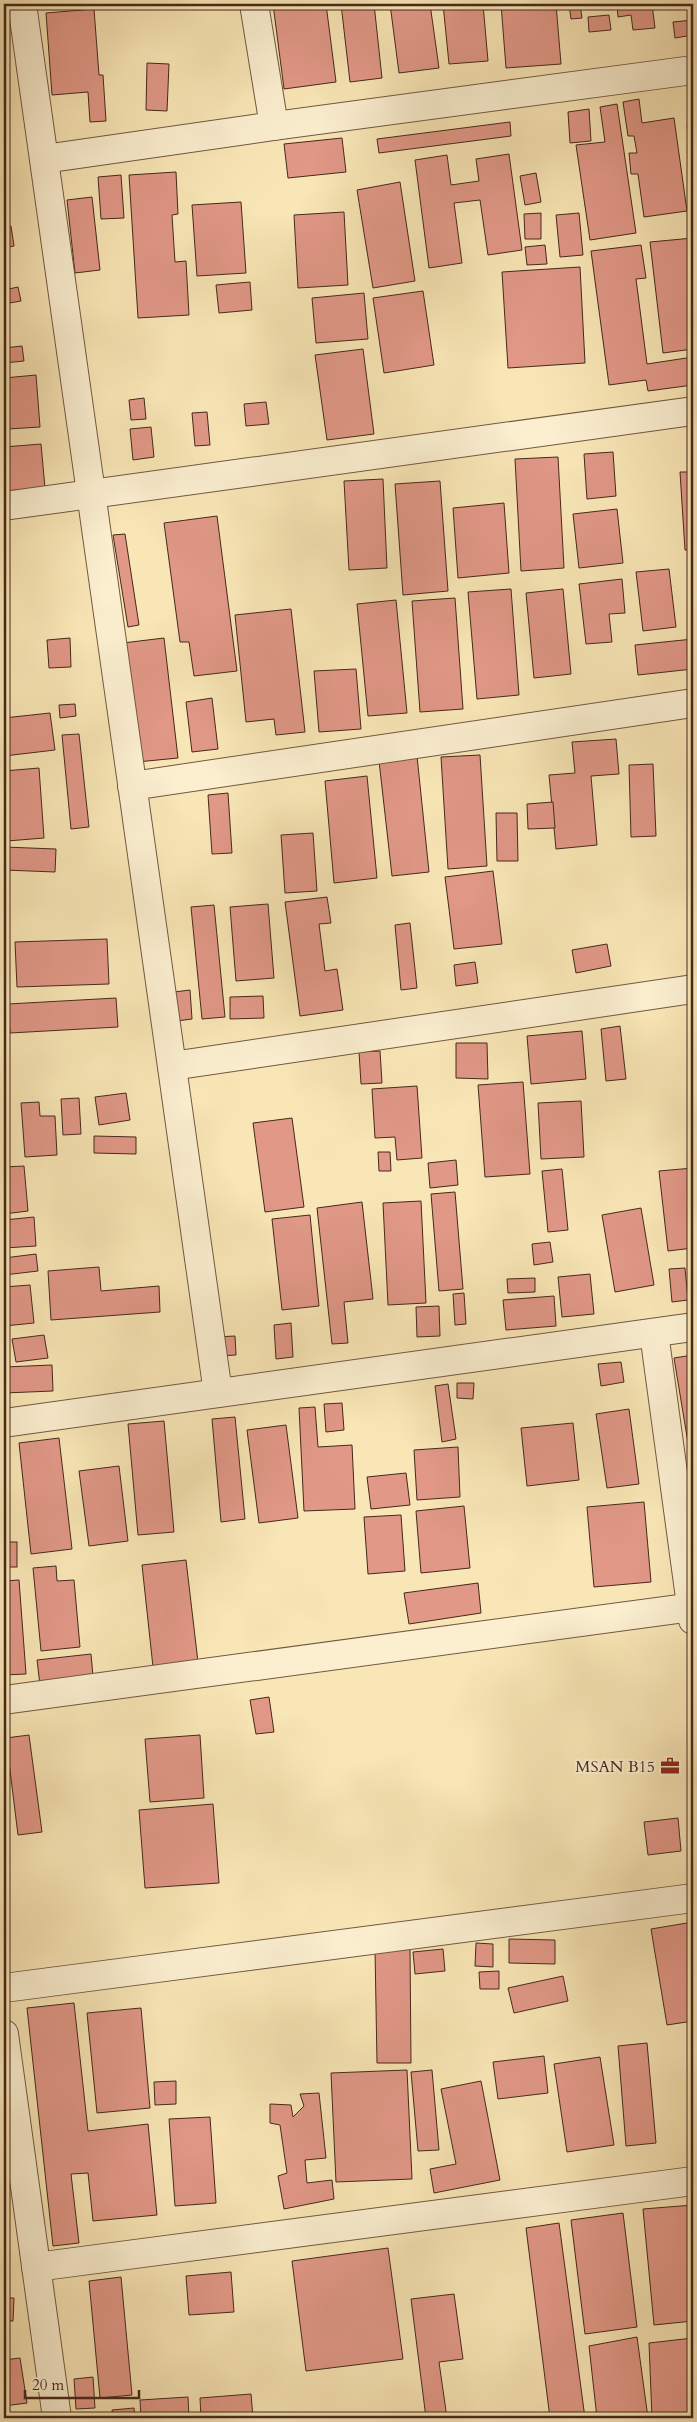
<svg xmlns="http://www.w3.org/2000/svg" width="697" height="2422" font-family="Cardo,serif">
	<rect width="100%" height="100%" fill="#f9e6b6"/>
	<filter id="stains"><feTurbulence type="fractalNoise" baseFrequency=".004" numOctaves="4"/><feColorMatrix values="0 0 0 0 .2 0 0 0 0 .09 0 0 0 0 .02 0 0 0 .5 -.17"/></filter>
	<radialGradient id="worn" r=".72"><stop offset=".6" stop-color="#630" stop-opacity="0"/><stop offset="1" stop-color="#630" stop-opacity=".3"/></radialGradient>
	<g fill="#e19887" stroke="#46281b">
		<polygon points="103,4 141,4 103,7"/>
		<polygon points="273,4 326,4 336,82 284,89"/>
		<polygon points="341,4 374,4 382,78 350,82"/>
		<polygon points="390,4 430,4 439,68 399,73"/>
		<polygon points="443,4 483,4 488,61 449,64"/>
		<polygon points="501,4 556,4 561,64 506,68"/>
		<polygon points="569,4 580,4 582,18 571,19"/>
		<polygon points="617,4 652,4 655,28 633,30 631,15 618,17"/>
		<polygon points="94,9 99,75 103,75 106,121 90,122 88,92 52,95 46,13"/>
		<polygon points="609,15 611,30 589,32 588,17"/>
		<polygon points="693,20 693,35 675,38 673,22"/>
		<polygon points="147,63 169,64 167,111 146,110"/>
		<polygon points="639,99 642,123 674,118 687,211 644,217 638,174 631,174 629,153 637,153 634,136 628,136 623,102"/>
		<polygon points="617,104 636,233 590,240 576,145 605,142 600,107"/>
		<polygon points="589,109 591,141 570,143 568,112"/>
		<polygon points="510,122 511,136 379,153 377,139"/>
		<polygon points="693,124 693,172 687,125"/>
		<polygon points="342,138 346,172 288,178 284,144"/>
		<polygon points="509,154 522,250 488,255 480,200 454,203 462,263 429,268 415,160 447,155 451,185 479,181 476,159"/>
		<polygon points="176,172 178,214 172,215 175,262 186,261 189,315 138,318 129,175"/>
		<polygon points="536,173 541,202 525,205 520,176"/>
		<polygon points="121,175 124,218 101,219 98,177"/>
		<polygon points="400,182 415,281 373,288 357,190"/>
		<polygon points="92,197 100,270 75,273 67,200"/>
		<polygon points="241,202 246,273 197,276 192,205"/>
		<polygon points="344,212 348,285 298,288 294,215"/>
		<polygon points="541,213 541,239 525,239 524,214"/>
		<polygon points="579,213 583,255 560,257 556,215"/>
		<polygon points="11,226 14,246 4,248 4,228"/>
		<polygon points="693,238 693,349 663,353 650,242"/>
		<polygon points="545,245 547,264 527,265 525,247"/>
		<polygon points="641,245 646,278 636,279 647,364 693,357 693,385 648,391 646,380 609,385 591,251"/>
		<polygon points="580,267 585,363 508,368 502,272"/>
		<polygon points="250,282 252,310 219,313 216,285"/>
		<polygon points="18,287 21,301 4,304 4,290"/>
		<polygon points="423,291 434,365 384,373 373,298"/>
		<polygon points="364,293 368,339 316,343 312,298"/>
		<polygon points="22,346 24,361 4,363 4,348"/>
		<polygon points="363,349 374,434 327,440 315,355"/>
		<polygon points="36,375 40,427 8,429 4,378"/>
		<polygon points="144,398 146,419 131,420 129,400"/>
		<polygon points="266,402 269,424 246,426 244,404"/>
		<polygon points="207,412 210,445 195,446 192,413"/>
		<polygon points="151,427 154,457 133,460 130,429"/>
		<polygon points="41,444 45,488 4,491 4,447"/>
		<polygon points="613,452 616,496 587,499 584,454"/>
		<polygon points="558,457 564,568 521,571 515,459"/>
		<polygon points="680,472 693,472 693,550 685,550"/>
		<polygon points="383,479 387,568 349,570 344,481"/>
		<polygon points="440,481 448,591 403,595 395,484"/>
		<polygon points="504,503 509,573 458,578 453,508"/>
		<polygon points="617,509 623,563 579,568 573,514"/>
		<polygon points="217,516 237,671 194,676 189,642 180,642 164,523"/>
		<polygon points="125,534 139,625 128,627 113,535"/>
		<polygon points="669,569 676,627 643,631 636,572"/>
		<polygon points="622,579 625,613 609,614 612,642 586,644 579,584"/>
		<polygon points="511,589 519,695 477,699 468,592"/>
		<polygon points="563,589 571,674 534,678 526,593"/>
		<polygon points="455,598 463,709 420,712 412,601"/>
		<polygon points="396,600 407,713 368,716 357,604"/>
		<polygon points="291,609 305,732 276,735 274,719 246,722 235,615"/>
		<polygon points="70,638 71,667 49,668 47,640"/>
		<polygon points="164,638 178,758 137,762 123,643"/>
		<polygon points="693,639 693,669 638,675 635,645"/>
		<polygon points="356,669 361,729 319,732 314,671"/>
		<polygon points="212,698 218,749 192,752 186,702"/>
		<polygon points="75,704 76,716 60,718 59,705"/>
		<polygon points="50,713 55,750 4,756 4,718"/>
		<rect x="689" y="721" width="4" height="19"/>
		<polygon points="79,734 89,827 71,829 62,735"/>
		<polygon points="616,739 619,774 591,776 597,845 556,849 549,775 575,773 572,742"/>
		<polygon points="480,755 487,866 448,869 441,757"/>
		<polygon points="417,756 429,872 392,876 379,761"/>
		<polygon points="653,764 656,836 631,837 629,765"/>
		<polygon points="39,768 44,838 7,841 4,771"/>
		<polygon points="367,776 377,878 334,883 325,781"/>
		<polygon points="228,793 232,853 212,854 208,795"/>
		<polygon points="553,802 555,828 528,829 527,804"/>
		<polygon points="496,813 517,813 518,861 497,861"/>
		<polygon points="313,833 317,891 285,893 281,835"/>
		<polygon points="4,847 56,849 55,872 4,870"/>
		<polygon points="493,871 502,944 454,949 445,877"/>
		<polygon points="327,897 331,923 319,924 325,971 337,969 343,1010 300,1016 285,902"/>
		<polygon points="268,904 274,978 236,981 230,907"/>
		<polygon points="214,905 225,1017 202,1019 191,907"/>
		<polygon points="410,923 417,988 401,990 395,925"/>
		<polygon points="107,939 109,984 17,987 15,942"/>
		<polygon points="607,944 611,966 576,973 572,950"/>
		<polygon points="475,962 478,983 456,986 454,965"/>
		<polygon points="190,990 192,1019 177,1021 174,992"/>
		<polygon points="263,996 264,1018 230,1019 230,997"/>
		<polygon points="116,998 118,1027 10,1033 8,1004"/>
		<polygon points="620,1026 626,1079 606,1081 601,1029"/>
		<polygon points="582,1031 586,1079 531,1084 527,1036"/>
		<polygon points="456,1043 487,1043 488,1079 456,1078"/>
		<polygon points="4,1047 8,1108 4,1109"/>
		<polygon points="380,1051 382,1083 361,1084 359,1052"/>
		<polygon points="523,1082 530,1174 485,1177 478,1085"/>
		<polygon points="417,1086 422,1158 397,1160 395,1137 375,1138 372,1089"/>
		<polygon points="126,1093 130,1120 99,1125 95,1097"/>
		<polygon points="79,1098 81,1134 63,1135 61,1099"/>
		<polygon points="581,1101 584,1157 541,1159 538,1103"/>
		<polygon points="39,1102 40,1116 55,1116 57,1155 25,1157 21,1103"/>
		<polygon points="292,1118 304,1207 265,1212 253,1123"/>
		<polygon points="94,1136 136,1137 136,1154 94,1153"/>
		<polygon points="378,1152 390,1152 391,1171 379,1171"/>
		<polygon points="456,1160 458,1185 430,1188 428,1163"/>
		<polygon points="24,1166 28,1211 4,1214 4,1167"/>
		<polygon points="693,1168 693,1248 668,1251 659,1171"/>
		<polygon points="562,1169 568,1230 548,1232 542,1171"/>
		<polygon points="455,1192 463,1289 439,1291 431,1194"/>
		<polygon points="421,1201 426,1303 388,1305 383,1203"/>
		<polygon points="362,1202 373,1299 344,1302 348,1343 332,1344 317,1208"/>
		<polygon points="641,1208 654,1285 615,1292 602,1215"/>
		<polygon points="310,1215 319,1306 282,1310 272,1219"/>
		<polygon points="34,1217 36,1246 4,1248 4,1220"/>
		<polygon points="550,1242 553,1262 534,1265 532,1244"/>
		<polygon points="36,1254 38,1271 4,1275 4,1258"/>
		<polygon points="99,1267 101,1291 159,1286 160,1312 51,1320 48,1271"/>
		<polygon points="685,1268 688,1300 672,1302 669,1269"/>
		<polygon points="590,1274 594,1314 562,1317 558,1277"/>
		<polygon points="535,1278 535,1292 508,1293 507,1279"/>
		<polygon points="30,1285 34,1323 4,1326 4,1287"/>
		<polygon points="464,1293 466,1324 455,1325 453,1294"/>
		<polygon points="554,1296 556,1326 506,1330 503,1300"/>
		<polygon points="439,1306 440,1336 417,1337 416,1307"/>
		<polygon points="291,1323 293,1357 276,1359 274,1325"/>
		<polygon points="44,1335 48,1358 16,1362 12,1339"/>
		<polygon points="235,1336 236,1355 217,1356 216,1337"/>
		<polygon points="693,1355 693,1460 691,1461 674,1358"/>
		<polygon points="621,1362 624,1382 601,1386 598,1364"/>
		<polygon points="52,1365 53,1391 4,1393 4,1367"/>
		<polygon points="457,1383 474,1383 473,1399 457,1398"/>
		<polygon points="448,1384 456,1439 442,1442 435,1386"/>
		<polygon points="342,1403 344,1430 326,1432 324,1404"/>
		<polygon points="315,1407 318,1447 352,1445 355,1509 304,1511 299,1408"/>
		<polygon points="629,1409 639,1484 607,1488 596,1414"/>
		<polygon points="235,1417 245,1519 221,1522 212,1419"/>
		<polygon points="164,1421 174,1532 138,1535 128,1424"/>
		<polygon points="573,1423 579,1480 527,1486 521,1428"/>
		<polygon points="286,1425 298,1518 259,1523 247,1430"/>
		<polygon points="59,1438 72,1549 31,1554 19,1443"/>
		<polygon points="458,1447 460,1497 417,1500 414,1450"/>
		<polygon points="119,1466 128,1541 89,1546 79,1471"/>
		<polygon points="406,1473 410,1505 371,1509 367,1477"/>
		<polygon points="644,1502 651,1582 594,1587 587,1507"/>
		<polygon points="464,1506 470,1568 421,1573 416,1511"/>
		<polygon points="401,1515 405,1571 368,1574 364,1517"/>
		<rect x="4" y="1542" width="13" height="25"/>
		<polygon points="186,1560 198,1662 153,1667 142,1565"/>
		<polygon points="56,1566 57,1581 74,1580 80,1647 41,1651 33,1568"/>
		<polygon points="19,1580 26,1674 4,1675 4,1581"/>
		<polygon points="478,1583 481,1613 409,1624 404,1593"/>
		<polygon points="91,1654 94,1687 41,1693 37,1660"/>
		<polygon points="269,1697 274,1732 256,1734 250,1700"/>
		<polygon points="29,1735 42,1832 18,1835 6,1738"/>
		<polygon points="200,1735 204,1798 150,1802 145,1739"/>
		<polygon points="213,1804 219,1883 145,1888 139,1810"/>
		<polygon points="678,1818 681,1851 648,1855 644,1822"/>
		<polygon points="693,1922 693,2021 667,2025 651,1929"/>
		<polygon points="509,1939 555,1940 555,1964 509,1963"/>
		<polygon points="476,1943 493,1944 493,1967 475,1966"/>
		<polygon points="410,1948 411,2063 377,2063 375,1949"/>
		<polygon points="443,1949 445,1971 415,1974 413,1952"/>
		<polygon points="499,1971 499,1989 480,1989 479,1972"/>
		<polygon points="563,1976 568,2001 514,2013 508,1988"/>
		<polygon points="74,2003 88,2131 148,2124 157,2215 93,2221 88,2173 71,2174 79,2243 53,2246 27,2008"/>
		<polygon points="141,2008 150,2108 97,2113 87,2013"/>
		<polygon points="647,2043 656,2143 626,2146 618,2046"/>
		<polygon points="544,2056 548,2093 498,2099 493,2062"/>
		<polygon points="600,2057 614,2145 567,2152 554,2064"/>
		<polygon points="407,2070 412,2179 336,2182 331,2073"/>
		<polygon points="432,2070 439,2150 418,2151 411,2072"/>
		<polygon points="176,2081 176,2104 155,2105 154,2082"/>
		<polygon points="481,2081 500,2180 434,2193 430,2169 456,2164 441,2089"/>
		<polygon points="319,2093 326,2158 305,2160 307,2183 332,2180 334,2199 284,2209 278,2176 287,2173 280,2125 270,2123 270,2104 291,2105 293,2117 304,2106 300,2094"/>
		<polygon points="210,2117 216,2203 175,2206 169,2119"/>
		<polygon points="693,2205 693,2321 654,2325 643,2209"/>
		<polygon points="623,2213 637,2327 585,2334 571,2220"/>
		<polygon points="559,2223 585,2418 550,2418 526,2228"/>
		<polygon points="388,2248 403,2359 306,2371 292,2261"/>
		<polygon points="231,2272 234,2312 189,2315 186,2276"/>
		<polygon points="121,2277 132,2395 100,2398 89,2281"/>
		<polygon points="454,2294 463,2359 439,2362 447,2418 426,2418 411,2299"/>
		<polygon points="4,2298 14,2298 13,2321 4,2321"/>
		<polygon points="637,2337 648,2418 597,2418 589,2346"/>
		<polygon points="693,2338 693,2418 652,2418 649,2343"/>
		<polygon points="20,2358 27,2403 4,2406 4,2360"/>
		<polygon points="93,2377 95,2408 76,2409 74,2379"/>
		<polygon points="251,2394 253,2418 201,2418 200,2398"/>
		<polygon points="188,2397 189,2418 141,2418 140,2400"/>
		<polygon points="134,2408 135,2418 113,2418 112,2410"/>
	</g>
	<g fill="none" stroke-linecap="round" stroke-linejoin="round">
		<g stroke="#735842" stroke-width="30">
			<g id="street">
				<polyline points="22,4 218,1393"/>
				<polyline points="254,4 274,126"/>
				<polyline points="44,159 274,126 693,70"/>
				<polyline points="4,506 693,411"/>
				<polyline points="132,786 693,703"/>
				<polyline points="172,1066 693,989"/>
				<polyline points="654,1333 693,1620"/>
				<polyline points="4,1423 693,1327"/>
				<polyline points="4,1700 693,1607"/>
				<polyline points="4,1988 693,1898"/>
				<polyline points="4,2034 57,2418"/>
				<polyline points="36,2267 693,2181"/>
			</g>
		</g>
		<use href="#street" stroke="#fbefd0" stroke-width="28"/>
	</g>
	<defs>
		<g id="office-bare" transform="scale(1.5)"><path d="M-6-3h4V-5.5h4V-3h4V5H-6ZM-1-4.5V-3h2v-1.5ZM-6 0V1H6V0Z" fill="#8f2418" stroke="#fbefd0" stroke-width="2.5" paint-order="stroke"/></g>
	</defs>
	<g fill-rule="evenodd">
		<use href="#office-bare" x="670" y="1766"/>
	</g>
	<g text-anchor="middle" stroke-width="4" stroke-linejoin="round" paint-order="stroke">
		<g font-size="16" fill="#46281b" stroke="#fbefd0" text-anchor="end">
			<text x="655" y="1772">MSAN B15</text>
		</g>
	</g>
	<rect width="697" height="2422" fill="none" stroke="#f9e6b6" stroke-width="20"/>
	<rect x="5" y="5" width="687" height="2412" fill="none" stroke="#46281b" stroke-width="2.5"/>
	<rect x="10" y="10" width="677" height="2402" fill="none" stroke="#46281b"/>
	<path d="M25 2390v8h114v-8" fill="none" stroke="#46281b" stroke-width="2.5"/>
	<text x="32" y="2390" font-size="15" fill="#46281b" stroke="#fbefd0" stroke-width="4" paint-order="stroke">20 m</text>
	<rect width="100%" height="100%" filter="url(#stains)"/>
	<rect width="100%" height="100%" fill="url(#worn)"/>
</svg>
